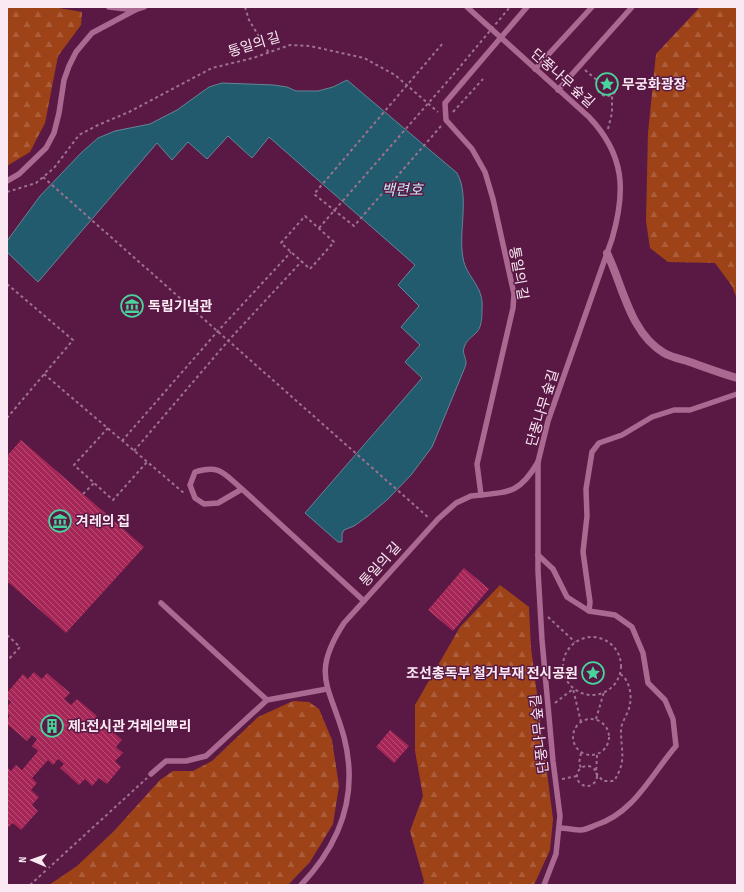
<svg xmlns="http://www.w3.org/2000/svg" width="744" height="892" font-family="'Sofia Sans Condensed','Noto Sans KR',sans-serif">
	<defs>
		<pattern id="forest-firs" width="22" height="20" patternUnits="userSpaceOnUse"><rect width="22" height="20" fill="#9e4318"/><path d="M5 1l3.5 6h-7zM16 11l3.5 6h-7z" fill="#ac5e3a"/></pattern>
		<pattern id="building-back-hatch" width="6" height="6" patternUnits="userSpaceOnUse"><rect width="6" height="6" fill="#a62757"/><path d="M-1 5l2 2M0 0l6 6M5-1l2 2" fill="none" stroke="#b85178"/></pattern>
	</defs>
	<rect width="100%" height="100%" fill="#591944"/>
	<g fill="url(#forest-firs)">
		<polygon points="7,7 53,7 82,12 81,25 58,56 45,123 30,152 7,166"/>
		<polygon points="700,7 737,7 737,299 732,286 715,263 668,262 650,248 646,221 648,133 656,54"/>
		<polygon points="500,585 529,607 531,648 553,819 550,850 534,885 423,885 424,881 410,831 423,796 415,751 415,705 460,627"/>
		<polygon points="293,701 309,702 319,709 332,740 339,786 333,824 310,862 288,885 49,885 77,866 114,831 160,780 173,771 193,771 212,761 258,717"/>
	</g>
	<path fill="#225b6e" stroke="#638696" d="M347 80 457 173C470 196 458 232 463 258 466 277 484 286 482 308 482 316 482 326 477 332 473 336 467 340 465 345 461 353 466 356 466 363 466 365 464 369 463 372L432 447 411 475 388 499 368 516 354 526 344 530 342 534V542H338L305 513 422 378 405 362 420 345 401 327 419 306 398 285 415 265 269 137 252 158 228 136 207 159 188 142 172 160 157 143 38 282 7 252V241L40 196 81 153 98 138 115 131 150 124 177 110 209 87 222 83 274 85 287 87 296 91H318L333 87Z"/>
	<g fill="url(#building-back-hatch)">
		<polygon points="21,440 144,547 66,633 7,581 7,456"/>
		<polygon points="464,568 489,589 453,631 428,610"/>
		<polygon points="34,672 42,679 47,673 70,693 64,699 71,705 77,699 97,716 90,724 96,729 102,722 122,740 116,747 123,753 115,761 121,767 107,784 99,778 92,786 85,779 79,785 60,768 64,764 58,759 53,765 48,760 32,778 37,783 31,790 39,797 32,805 38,811 21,830 13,823 7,828 7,767 11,771 16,765 22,770 38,751 32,746 37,739 32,735 27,741 7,724 7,720 10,716 7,713 7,707 11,702 7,698 7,693 23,674 28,679"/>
		<polygon points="390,730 409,746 394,763 376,747"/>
	</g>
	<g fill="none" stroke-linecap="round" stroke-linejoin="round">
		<g stroke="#9e728f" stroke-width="2" stroke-dasharray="3 3" stroke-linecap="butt">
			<polyline points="245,7 249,20 269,53"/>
			<polyline points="585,70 598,81"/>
			<circle cx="607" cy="86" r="10"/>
			<polyline points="453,112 483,79"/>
			<polyline points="441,126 354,226 314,194 443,43"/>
			<polyline points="608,129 612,113 612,95"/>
			<polyline points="43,177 429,518"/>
			<polyline points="7,192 36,183 54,168 79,135 98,125 129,112 212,68 253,58 290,45 310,46 364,58 395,75 438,112"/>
			<polygon points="305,216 334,242 310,269 281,243"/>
			<polyline points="319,228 453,75"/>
			<polyline points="7,284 73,340 7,418"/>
			<polyline points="44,374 185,494"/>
			<polyline points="108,428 74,465 113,500 147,462"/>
			<polyline points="122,441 217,332 291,252"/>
			<polyline points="134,451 228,341 302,261"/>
			<polyline points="83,494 94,483"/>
			<polyline points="7,583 8,582"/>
			<polyline points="548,617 575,642"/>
			<polyline points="7,635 20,647 7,661"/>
			<circle cx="592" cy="666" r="29"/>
			<polyline points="555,703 573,689 581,722"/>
			<circle cx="591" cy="737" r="18"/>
			<polyline points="596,719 604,692"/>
			<polyline points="581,753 579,763 581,768"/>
			<path d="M597 755 596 773 603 781H614C627 760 621 753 621 730 621 722 629 713 630 704 632 694 629 679 620 674"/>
			<circle cx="587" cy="776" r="10"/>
			<polyline points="562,779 577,776"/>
			<polyline points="30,885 147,778"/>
		</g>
		<g stroke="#ab6891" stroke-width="5.5">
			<polyline points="109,7 135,10 144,7"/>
			<path d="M467 7 589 117C625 155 626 191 612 239L548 421 538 462V571L542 640 553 761 560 816 556 854 544 885"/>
			<polyline points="535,69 592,7"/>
			<polyline points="558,90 632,7"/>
			<polyline points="7,181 19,174 46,148 54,133 59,113 64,80 69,66 76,52 92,33 135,10"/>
			<path d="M242 489 218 503 204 504 195 498 190 485 195 472C220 464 224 474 242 489L364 601"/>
			<path d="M481 495C512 492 521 491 538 462"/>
			<path d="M538 555 553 569 567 597 589 611 615 615 632 627 643 653 648 683 665 700 673 719 676 746C651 775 634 813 596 825 591 827 585 830 581 830 574 830 566 828 559 828"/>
			<polyline points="161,603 267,700"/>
			<polyline points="589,611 590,602 583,552 587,516 586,489 592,452 599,443 622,435 652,417 674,410 690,410 737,394"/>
			<polyline points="151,774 166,761 186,761 206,756 267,700 327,689"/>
			<path d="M301 885C341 843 359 795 344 737 330 686 310 675 344 623L438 519 456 503 471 496 481 495 477 464 513 308 514 294 493 199 485 172 472 149 446 120 445 103 462 83"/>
		</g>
		<path stroke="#ab6891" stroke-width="8" d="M607 253C623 286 630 333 664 353 671 357 680 359 687 361 704 367 720 373 737 378"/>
		<polyline stroke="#9e728f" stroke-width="2" stroke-dasharray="3 3" stroke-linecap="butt" points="453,75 510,7"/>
		<polyline stroke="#ab6891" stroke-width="5.5" points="462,83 527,7"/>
	</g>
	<defs>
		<g id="sight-ring" transform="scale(1.15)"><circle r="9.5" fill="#591944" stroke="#49d49c" stroke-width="1.5"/><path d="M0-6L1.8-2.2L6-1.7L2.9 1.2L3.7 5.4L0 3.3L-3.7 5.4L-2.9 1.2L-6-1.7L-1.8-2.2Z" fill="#49d49c"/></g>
		<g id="museum-ring" transform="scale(1.15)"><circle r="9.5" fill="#591944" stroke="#49d49c" stroke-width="1.5"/><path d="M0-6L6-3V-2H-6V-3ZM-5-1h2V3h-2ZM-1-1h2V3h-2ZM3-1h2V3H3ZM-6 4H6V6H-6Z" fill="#49d49c"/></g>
		<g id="building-ring" transform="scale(1.15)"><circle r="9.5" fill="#591944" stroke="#49d49c" stroke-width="1.5"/><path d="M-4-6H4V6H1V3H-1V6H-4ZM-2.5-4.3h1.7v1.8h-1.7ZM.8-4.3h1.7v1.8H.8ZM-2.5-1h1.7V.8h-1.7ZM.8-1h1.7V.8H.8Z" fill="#49d49c"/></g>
	</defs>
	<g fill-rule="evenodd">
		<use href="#sight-ring" x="607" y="84"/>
		<use href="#museum-ring" x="132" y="306"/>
		<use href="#museum-ring" x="60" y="521"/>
		<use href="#sight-ring" x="593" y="673"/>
		<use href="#building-ring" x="52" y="726"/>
	</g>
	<g text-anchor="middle" stroke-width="3" stroke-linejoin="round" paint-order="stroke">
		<g font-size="14" fill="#fae9f3" stroke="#591944">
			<text transform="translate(254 44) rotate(-17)" y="5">통일의 길</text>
			<text transform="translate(563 78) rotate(42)" y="5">단풍나무 숲길</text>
			<text transform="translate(519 273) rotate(80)" y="5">통일의 길</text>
			<text transform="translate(542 408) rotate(-73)" y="5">단풍나무 숲길</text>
			<text transform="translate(380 564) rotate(-48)" y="5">통일의 길</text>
			<text transform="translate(539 734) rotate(-96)" y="5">단풍나무 숲길</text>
		</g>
		<g font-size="14" font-weight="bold" fill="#fae9f3" stroke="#591944" text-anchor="start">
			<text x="622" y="89">무궁화광장</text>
			<text x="148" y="311">독립기념관</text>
			<text x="76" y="526">겨레의 집</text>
			<text x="578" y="678" text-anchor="end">조선총독부 철거부재 전시공원</text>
			<text x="68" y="731">제1전시관 겨레의뿌리</text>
		</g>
		<g font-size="15" font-style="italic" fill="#c4e6f2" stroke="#591944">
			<text x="402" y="195">백련호</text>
		</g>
	</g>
	<rect width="744" height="892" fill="none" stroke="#fae9f3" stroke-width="16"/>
	<g transform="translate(32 860) rotate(272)" stroke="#591944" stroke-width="3" paint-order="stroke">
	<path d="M0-3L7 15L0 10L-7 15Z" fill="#fae9f3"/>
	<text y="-6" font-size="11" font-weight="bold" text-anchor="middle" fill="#fae9f3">N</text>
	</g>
</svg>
